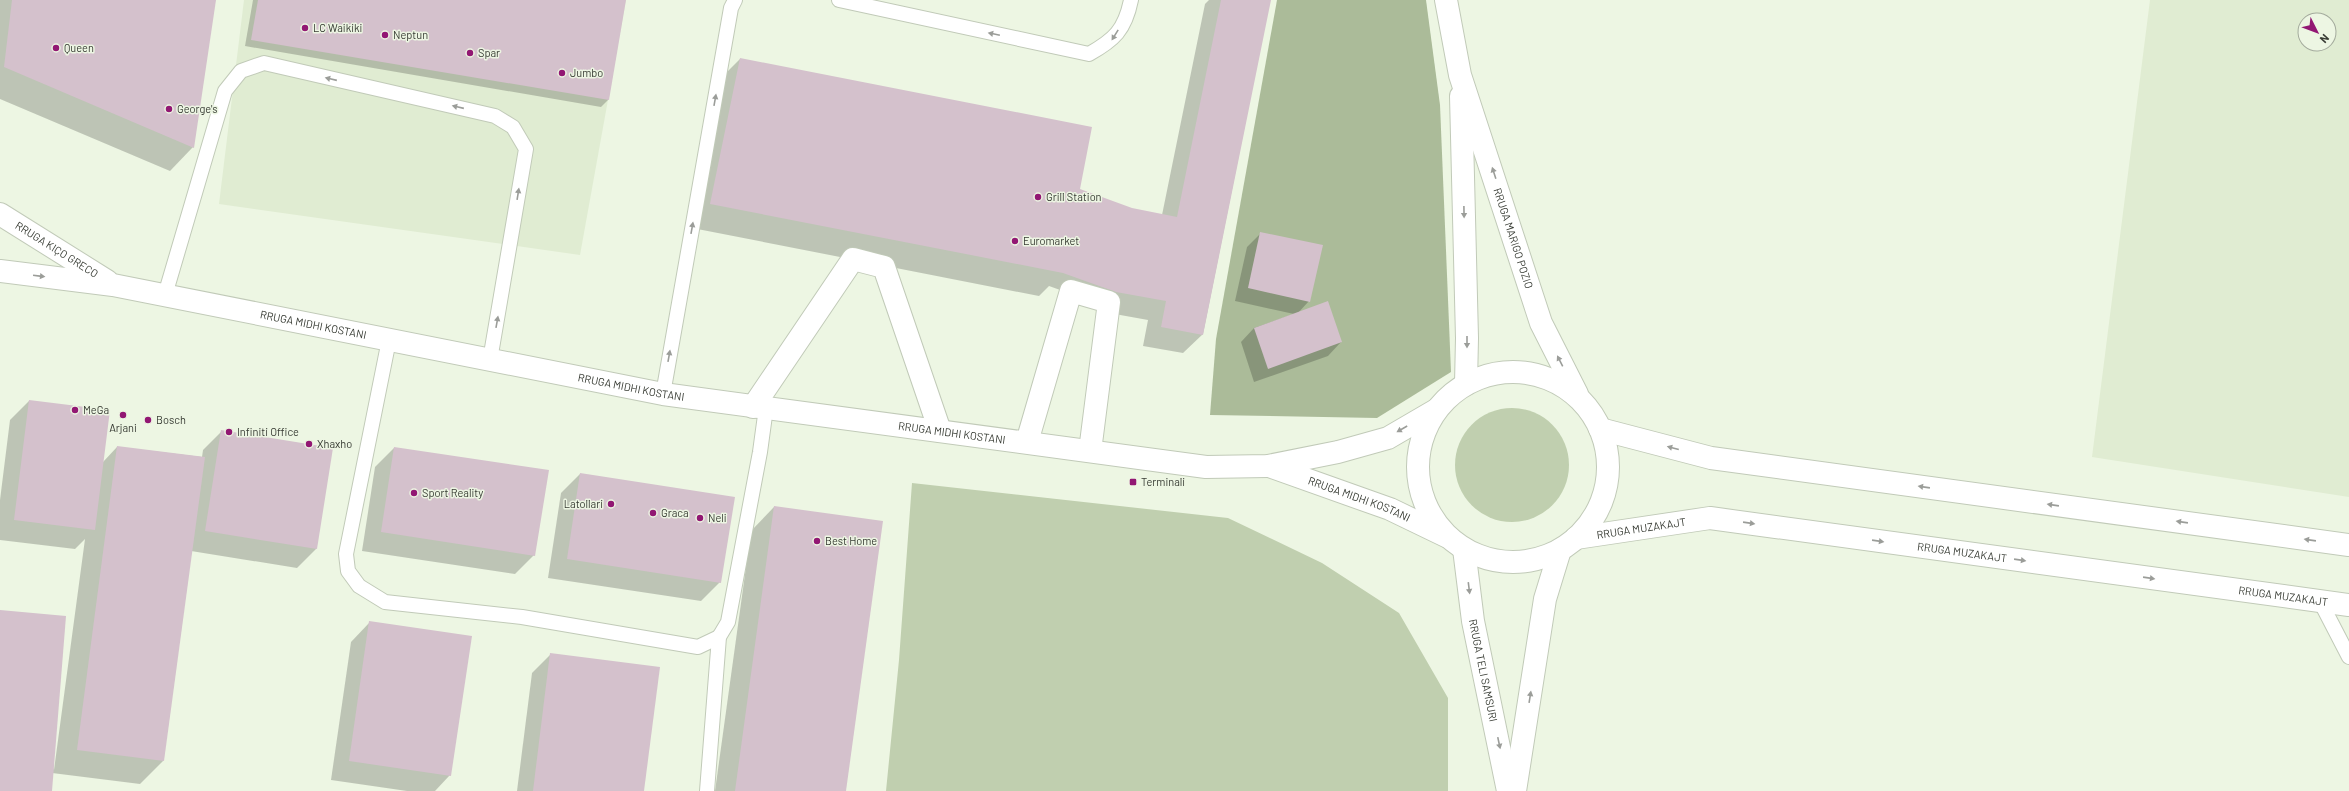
<svg xmlns="http://www.w3.org/2000/svg" width="2349" height="791" font-family="Barlow,sans-serif">
	<rect width="100%" height="100%" fill="#edf6e3"/>
	<g fill="#e0ecd2" fill-rule="evenodd">
		<polygon points="244,0 626,0 580,255 219,204"/>
		<path d="M2150 0H2349V497L2092 457ZM2305 20H2329V44H2305Z"/>
	</g>
	<g fill="#c0cfaf">
		<circle cx="1512" cy="465" r="57"/>
		<polygon points="912,483 1228,518 1322,563 1399,613 1448,698 1448,791 886,791 899,660"/>
	</g>
	<polygon fill="#abbb99" points="1277,0 1426,0 1440,105 1451,372 1377,418 1210,415 1216,339"/>
	<g fill="#0003">
		<polygon points="0,0 215,0 193,147 170,171 0,99"/>
		<polygon points="253,0 625,0 608,100 601,107 245,46"/>
		<polygon points="1209,0 1270,0 1203,334 1183,353 1143,346 1148,320 1098,311 1099,304 1049,286 1039,296 687,227 717,82 740,59 1078,192 1132,209 1162,215 1205,4"/>
		<polygon points="1261,233 1309,301 1298,313 1341,342 1328,356 1254,382 1241,342 1254,328 1294,314 1235,301 1247,247"/>
		<polygon points="29,401 103,462 117,447 202,457 203,450 222,431 332,449 316,549 297,568 191,551 163,761 140,784 52,773 51,791 0,791 0,611 54,770 85,539 75,549 0,540 0,500 10,420"/>
		<polygon points="394,448 534,555 515,574 362,551 375,467"/>
		<polygon points="580,474 720,582 701,601 548,578 561,493"/>
		<polygon points="774,507 845,791 715,791 751,531"/>
		<polygon points="370,622 450,775 435,791 407,791 331,780 351,642"/>
		<polygon points="551,654 643,791 517,791 532,673"/>
	</g>
	<g fill="#d4c1cc">
		<polygon points="12,0 216,0 194,148 4,67"/>
		<polygon points="258,0 626,0 609,100 251,40"/>
		<polygon points="1221,0 1271,0 1203,335 1161,327 1166,301 1116,292 1063,273 710,204 740,58 1092,127 1080,189 1132,208 1177,217"/>
		<polygon points="1260,232 1323,245 1310,302 1248,288"/>
		<polygon points="1328,301 1342,342 1268,369 1254,328"/>
		<polygon points="29,400 110,410 95,530 14,520"/>
		<polygon points="221,430 333,448 317,549 205,531"/>
		<polygon points="117,446 205,457 164,761 77,750"/>
		<polygon points="394,447 549,470 535,556 381,532"/>
		<polygon points="580,473 735,497 721,583 567,559"/>
		<polygon points="774,506 883,521 846,791 735,791"/>
		<polygon points="0,610 66,616 52,791 0,791"/>
		<polygon points="369,621 472,636 451,776 349,761"/>
		<polygon points="550,653 660,667 644,791 533,791"/>
	</g>
	<g fill="none" stroke-linecap="round" stroke-linejoin="round">
		<g stroke="#c1cab8" stroke-width="16">
			<g id="service">
				<path d="M839 0 1089 54C1114 40 1125 30 1131 0"/>
				<polyline points="165,295 225,91 241,71 264,63 495,116 513,127 526,149 490,360"/>
				<polyline points="389,340 346,554 348,571 359,586 385,602 522,617 698,647 719,637"/>
				<polyline points="663,394 731,8 735,0"/>
				<polyline points="2320,601 2349,657"/>
				<polyline points="707,791 719,637 728,622 760,452 766,408"/>
			</g>
		</g>
		<g stroke="#c1cab8" stroke-width="24">
			<g id="minor">
				<polyline points="753,407 853,259 884,267 940,431"/>
				<polyline points="1027,442 1071,291 1109,302 1090,451"/>
			</g>
		</g>
		<g stroke="#c1cab8" stroke-width="24">
			<g id="secondary">
				<path id="s1" d="M0 214 107 281"/>
				<path id="s2" d="M0 271 113 285 663 394 1206 467 1268 466 1338 452 1388 438 1436 410"/>
				<path id="s3" d="M1269 466 1390 509 1448 537"/>
			</g>
		</g>
		<g stroke="#c1cab8" stroke-width="24">
			<g id="primary">
				<path id="s4" d="M1446 0 1460 75 1541 323 1577 394"/>
				<polyline points="1461,96 1467,338 1466,384"/>
				<circle cx="1513" cy="467" r="95"/>
				<polyline points="1600,429 1711,458 2349,545"/>
				<path id="s5" d="M1576 538 1710 518 2349 605"/>
				<path id="s6" d="M1464 549 1473 621 1508 791"/>
				<polyline points="1515,791 1545,599 1560,550"/>
			</g>
		</g>
		<use href="#service" stroke="#fff" stroke-width="14"/>
		<use href="#minor" stroke="#fff" stroke-width="22"/>
		<use href="#secondary" stroke="#fff" stroke-width="22"/>
		<use href="#primary" stroke="#fff" stroke-width="22"/>
	</g>
	<defs><path id="oneway-solid" d="M-6-.8H1V-3.2L6.5 0L1 3.2V.8H-6Z"/></defs>
	<g fill="#9b9d99">
		<use href="#oneway-solid" transform="translate(994 34) rotate(-168)"/>
		<use href="#oneway-solid" transform="translate(1115 35) rotate(122)"/>
		<use href="#oneway-solid" transform="translate(331 79) rotate(-167)"/>
		<use href="#oneway-solid" transform="translate(715 100) rotate(-80)"/>
		<use href="#oneway-solid" transform="translate(458 107) rotate(-167)"/>
		<use href="#oneway-solid" transform="translate(1494 173) rotate(-108)"/>
		<use href="#oneway-solid" transform="translate(518 194) rotate(-81)"/>
		<use href="#oneway-solid" transform="translate(1464 212) rotate(89)"/>
		<use href="#oneway-solid" transform="translate(692 228) rotate(-80)"/>
		<use href="#oneway-solid" transform="translate(39 276) rotate(7)"/>
		<use href="#oneway-solid" transform="translate(497 322) rotate(-80)"/>
		<use href="#oneway-solid" transform="translate(1467 342) rotate(90)"/>
		<use href="#oneway-solid" transform="translate(669 356) rotate(-80)"/>
		<use href="#oneway-solid" transform="translate(1560 361) rotate(-117)"/>
		<use href="#oneway-solid" transform="translate(1402 429) rotate(150)"/>
		<use href="#oneway-solid" transform="translate(1673 448) rotate(-165)"/>
		<use href="#oneway-solid" transform="translate(1924 487) rotate(-172)"/>
		<use href="#oneway-solid" transform="translate(2053 505) rotate(-172)"/>
		<use href="#oneway-solid" transform="translate(2182 522) rotate(-172)"/>
		<use href="#oneway-solid" transform="translate(1749 523) rotate(8)"/>
		<use href="#oneway-solid" transform="translate(2310 540) rotate(-172)"/>
		<use href="#oneway-solid" transform="translate(1878 541) rotate(8)"/>
		<use href="#oneway-solid" transform="translate(2020 560) rotate(8)"/>
		<use href="#oneway-solid" transform="translate(2149 578) rotate(8)"/>
		<use href="#oneway-solid" transform="translate(1469 588) rotate(83)"/>
		<use href="#oneway-solid" transform="translate(1530 697) rotate(-81)"/>
		<use href="#oneway-solid" transform="translate(1499 743) rotate(78)"/>
	</g>
	<g fill="#921773" stroke="#edf6e3" stroke-width="1.5">
		<circle cx="305" cy="28" r="4"/>
		<circle cx="385" cy="35" r="4"/>
		<circle cx="56" cy="48" r="4"/>
		<circle cx="470" cy="53" r="4"/>
		<circle cx="562" cy="73" r="4"/>
		<circle cx="169" cy="109" r="4"/>
		<circle cx="1038" cy="197" r="4"/>
		<circle cx="1015" cy="241" r="4"/>
		<circle cx="75" cy="410" r="4"/>
		<circle cx="123" cy="415" r="4"/>
		<circle cx="148" cy="420" r="4"/>
		<circle cx="229" cy="432" r="4"/>
		<circle cx="309" cy="444" r="4"/>
		<rect x="1129" y="478" width="8" height="8" rx="2"/>
		<circle cx="414" cy="493" r="4"/>
		<circle cx="611" cy="504" r="4"/>
		<circle cx="653" cy="513" r="4"/>
		<circle cx="700" cy="518" r="4"/>
		<circle cx="817" cy="541" r="4"/>
	</g>
	<g text-anchor="middle" stroke-width="3" stroke-linejoin="round" paint-order="stroke">
		<g font-size="11" fill="#373b33" stroke="#edf6e3" text-anchor="start">
			<text x="313" y="32">LC Waikiki</text>
			<text x="393" y="39">Neptun</text>
			<text x="64" y="52">Queen</text>
			<text x="478" y="57">Spar</text>
			<text x="570" y="77">Jumbo</text>
			<text x="177" y="113">George's</text>
			<text x="1046" y="201">Grill Station</text>
			<text x="1023" y="245">Euromarket</text>
			<text x="83" y="414">MeGa</text>
			<text x="156" y="424">Bosch</text>
			<text x="123" y="432" text-anchor="middle">Arjani</text>
			<text x="237" y="436">Infiniti Office</text>
			<text x="317" y="448">Xhaxho</text>
			<text x="1141" y="486">Terminali</text>
			<text x="422" y="497">Sport Reality</text>
			<text x="603" y="508" text-anchor="end">Latollari</text>
			<text x="661" y="517">Graca</text>
			<text x="708" y="522">Neli</text>
			<text x="825" y="545">Best Home</text>
		</g>
		<g font-size="11" fill="#373b33" stroke="#edf6e3">
			<text dy="4" stroke="none"><textPath href="#s4" startOffset="248">RRUGA MARIGO POZIO</textPath></text>
			<text dy="4" stroke="none"><textPath href="#s1" startOffset="67">RRUGA KIÇO GRECO</textPath></text>
			<text dy="4" stroke="none"><textPath href="#s2" startOffset="318">RRUGA MIDHI KOSTANI</textPath></text>
			<text dy="4" stroke="none"><textPath href="#s2" startOffset="642">RRUGA MIDHI KOSTANI</textPath></text>
			<text dy="4" stroke="none"><textPath href="#s2" startOffset="966">RRUGA MIDHI KOSTANI</textPath></text>
			<text dy="4" stroke="none"><textPath href="#s3" startOffset="96">RRUGA MIDHI KOSTANI</textPath></text>
			<text dy="4" stroke="none"><textPath href="#s5" startOffset="66">RRUGA MUZAKAJT</textPath></text>
			<text dy="4" stroke="none"><textPath href="#s5" startOffset="390">RRUGA MUZAKAJT</textPath></text>
			<text dy="4" stroke="none"><textPath href="#s5" startOffset="714">RRUGA MUZAKAJT</textPath></text>
			<text dy="4" stroke="none"><textPath href="#s6" startOffset="123">RRUGA TELI SAMSURI</textPath></text>
		</g>
	</g>
	<g transform="translate(2317 32) rotate(132)"><circle r="19" fill="#edf6e3" stroke="#a4ab9d"/>
	<path d="M0-3L7 15L0 10L-7 15Z" fill="#921773"/>
	<text y="-6" font-size="11" font-weight="bold" text-anchor="middle" fill="#373b33">N</text>
	</g>
</svg>
